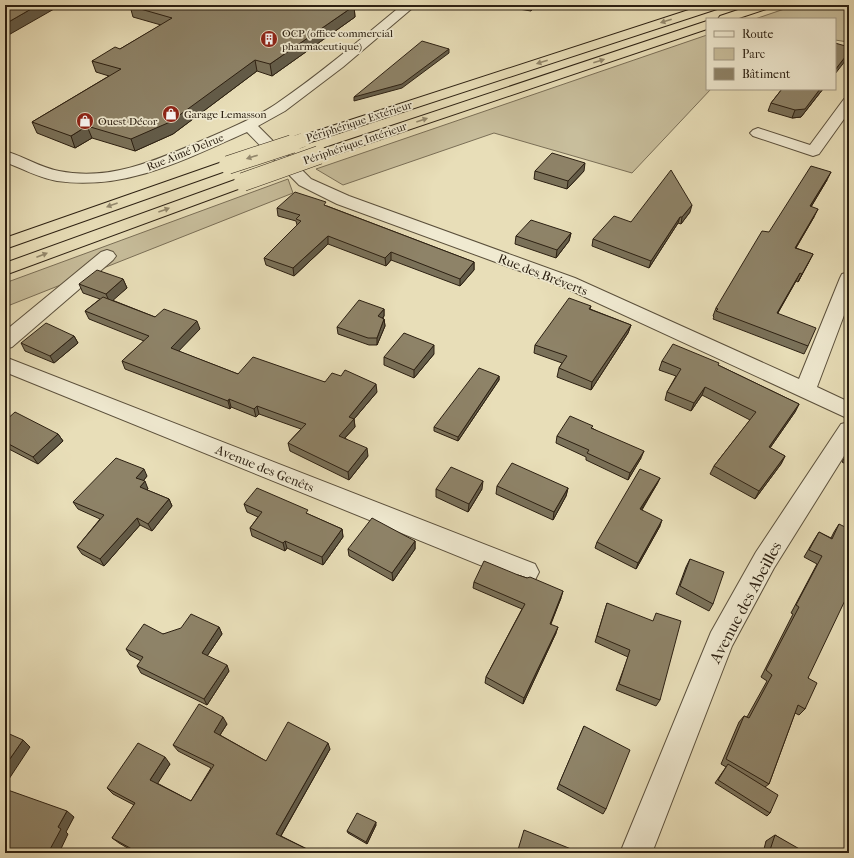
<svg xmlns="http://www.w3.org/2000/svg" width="854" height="858" font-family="'IM FELL French Canon',serif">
	<rect width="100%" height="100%" fill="#e8deb8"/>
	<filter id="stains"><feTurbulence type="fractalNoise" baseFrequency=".005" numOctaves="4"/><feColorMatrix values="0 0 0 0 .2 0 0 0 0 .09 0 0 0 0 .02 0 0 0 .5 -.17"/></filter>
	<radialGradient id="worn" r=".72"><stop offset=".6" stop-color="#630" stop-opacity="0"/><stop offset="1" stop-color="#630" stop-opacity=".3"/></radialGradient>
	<g fill="#c8be9c" stroke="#7a6f57">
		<polygon points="796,5 849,5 848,42 835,40 835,19 755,19"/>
		<polygon points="707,35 707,89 711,89 632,173 494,133 343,185 316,169"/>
		<polygon points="288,179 293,193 5,307 5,283"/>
	</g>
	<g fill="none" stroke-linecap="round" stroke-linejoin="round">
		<g stroke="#5b503c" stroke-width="2">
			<g id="minor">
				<path d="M402 5H416L343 67 285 111 258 126 311 179 349 196 575 278 799 379 840 278 842 274 849 272V302L817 387 849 402V419L561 286 337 204 299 185 247 132C186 159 126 191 57 181 39 178 21 168 5 162V151C23 156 41 168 59 171 112 182 161 158 208 138 231 128 255 118 276 104 320 74 361 39 402 5Z"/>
				<polygon points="849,98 849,112 819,154 813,156 753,136 750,133 753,130 758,128 810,145 844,99"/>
				<polygon points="107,250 113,252 116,256 113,260 12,347 5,349 5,331 101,252"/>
				<polygon points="5,357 535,564 539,572 535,580 526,583 517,580 5,372"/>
				<polygon points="849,422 849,448 774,568 732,646 652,853 620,853 711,632 756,552 841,424"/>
			</g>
		</g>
		<g stroke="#2c2012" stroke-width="2">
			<g id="highway">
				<polygon points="704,5 722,5 720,8 308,143 303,145 298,143 295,140 298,137"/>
				<polygon points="753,5 771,5 769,8 736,19 718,19 720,16"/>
				<polygon points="707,21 707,29 325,158 319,160 313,158 311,155 313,152"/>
				<polygon points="228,160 234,162 236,165 234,168 5,249 5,238"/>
				<polygon points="243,177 249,179 251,182 249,185 5,275 5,263"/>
			</g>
		</g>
		<use href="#minor" fill="#f0ead1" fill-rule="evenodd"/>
		<use href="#highway" fill="#e8deb8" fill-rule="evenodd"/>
		<g stroke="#2c2012" stroke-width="14" stroke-linecap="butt">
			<polyline id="highway-bridge-far1" points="289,145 303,140"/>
		</g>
		<g stroke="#2c2012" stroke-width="19" stroke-linecap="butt">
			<g id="highway-bridge">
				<polyline points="228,165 292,144"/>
				<polyline points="243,182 319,155"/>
			</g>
		</g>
		<use href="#highway-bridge-far1" stroke="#e8deb8" stroke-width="14"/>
		<use href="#highway-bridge" stroke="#e8deb8" stroke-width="18"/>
	</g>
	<g fill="#7a7159" stroke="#2c2012">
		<polygon points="489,5 536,5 531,11 507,7 504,8"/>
		<polygon points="130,6 354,6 355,17 272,76 257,71 173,134 135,151 92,138 75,148 37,133 32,122 109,76 96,72 92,61 120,49 161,25 133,17"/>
		<polygon points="782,89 823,89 801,117 792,118 768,111 771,103"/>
		<polygon points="535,171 584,171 567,189 534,179"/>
		<polygon points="827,180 811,207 814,217 796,248 813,254 798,282 796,281 778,313 808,346 804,354 713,319 714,317 713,316 716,308"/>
		<polygon points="327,206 474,262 474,270 460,286 391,260 386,266 328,244 294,276 266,265 264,258 297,225 296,221 278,216 277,208"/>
		<polygon points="690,212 681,224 678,223 649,268 592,246 593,239 631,222"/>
		<polygon points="571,233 569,241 556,258 515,244 516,236"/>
		<polygon points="123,279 127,288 112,300 155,317 200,329 178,351 238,374 325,382 377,392 354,419 355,427 345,438 368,456 349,480 290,451 288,443 301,429 259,414 256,417 231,407 230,409 125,369 122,361 144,341 89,319 85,311 100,299 83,293 79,284"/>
		<polygon points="591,306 590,309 631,325 628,333 591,390 557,377 559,368 562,363 534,353 535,345"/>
		<polygon points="384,309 384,316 383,318 384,319 385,326 377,345 369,345 338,334 337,327"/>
		<polygon points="74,336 78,343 54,363 25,351 21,343"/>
		<polygon points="434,354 414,378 384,365 384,357"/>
		<polygon points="662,361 718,365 799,404 795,412 770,448 785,456 781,464 755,499 710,474 714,466 750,420 702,395 691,411 665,400 667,392 676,376 659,370"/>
		<polygon points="499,376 499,380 458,441 434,431 434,427"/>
		<polygon points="849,376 849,382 846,380"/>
		<polygon points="5,421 58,434 63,441 38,464 5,447"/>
		<polygon points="592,428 641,458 628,480 586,460 586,457 556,443 557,436"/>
		<polygon points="849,450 849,466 842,462"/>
		<polygon points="147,476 143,481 148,489 147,490 169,499 172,506 152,531 140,525 104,566 82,554 77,547 100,519 78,509 73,502"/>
		<polygon points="660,478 657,484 642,510 660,526 636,569 595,548 597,542"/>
		<polygon points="497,486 568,488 566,496 553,520 496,494"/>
		<polygon points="436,489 482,489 468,512 436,497"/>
		<polygon points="244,504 308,514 342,529 343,537 323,565 287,548 285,551 252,536 250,528 258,517 247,512"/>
		<polygon points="839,524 808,678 805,709 799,715 795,713 769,784 765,787 770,813 767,816 715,783 726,767 721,764 739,722 744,716 747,717 767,681 761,677 793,614 791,613 817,564 804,557 814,540 819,532 831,538 834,532"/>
		<polygon points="415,541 415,549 393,581 349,556 348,549"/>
		<polygon points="690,559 713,604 709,611 676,594 686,567"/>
		<polygon points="518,575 527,578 561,598 551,624 556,633 523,704 485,683 486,677 522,609 473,588 474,582"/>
		<polygon points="607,603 660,700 656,706 616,690 628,657 595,642"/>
		<polygon points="219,627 222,634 207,656 229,671 207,705 141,673 137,666 141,661 130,655 126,649 163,634"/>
		<polygon points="227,724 220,735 266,761 330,749 281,836 315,853 136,853 119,843 112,838 134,805 113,794 107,788 170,764 157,783 191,801 211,768 178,751 173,745"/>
		<polygon points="584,726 606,809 603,814 557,789"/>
		<polygon points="376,825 367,844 348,833 347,831"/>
		<polygon points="775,835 803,853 763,853 766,841"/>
	</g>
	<g fill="#635c49" stroke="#2c2012">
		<polygon points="38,5 61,5 5,37 5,24"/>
		<polygon points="504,5 507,5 507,7 504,8"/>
		<polygon points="533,5 536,5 531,11 531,7"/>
		<polygon points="354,6 355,17 272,76 270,64"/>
		<polygon points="449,49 449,53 402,88 354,101 354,97"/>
		<polygon points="849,52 849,56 835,74 835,70"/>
		<polygon points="255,60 257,71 173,134 135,151 131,139"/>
		<polygon points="820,89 823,89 801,117 792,118 795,110"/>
		<polygon points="87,126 92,138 75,148 71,136"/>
		<polygon points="585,163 584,171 567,189 568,181"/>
		<polygon points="831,172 827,180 806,215 810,206"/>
		<polygon points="692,205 690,212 681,224 682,217"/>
		<polygon points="818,209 814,217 791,256 795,248"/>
		<polygon points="680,217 678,223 649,268 651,261"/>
		<polygon points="571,233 569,241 556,258 557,250"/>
		<polygon points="328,236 328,244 294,276 293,268"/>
		<polygon points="391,252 391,260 386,266 385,258"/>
		<polygon points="813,254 809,262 798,282 802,274"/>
		<polygon points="474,262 474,270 460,286 460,279"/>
		<polygon points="800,273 796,281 773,321 777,313"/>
		<polygon points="123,279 127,288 110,303 106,294"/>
		<polygon points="384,309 384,316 378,323 378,316"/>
		<polygon points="384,319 385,326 377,345 377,338"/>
		<polygon points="197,321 200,329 174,356 171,348"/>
		<polygon points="631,325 628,333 591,390 592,382"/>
		<polygon points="74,336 78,343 54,363 50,356"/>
		<polygon points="434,345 434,354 414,378 414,370"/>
		<polygon points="499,376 499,380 458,441 458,437"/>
		<polygon points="376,384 377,392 354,419 355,427 340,443 339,436 349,417"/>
		<polygon points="705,387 702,395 691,411 694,403"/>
		<polygon points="229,399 231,407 230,409 228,401"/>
		<polygon points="799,404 795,412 765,455 769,447"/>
		<polygon points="257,406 259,414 256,417 254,409"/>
		<polygon points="58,434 63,441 38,464 33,457"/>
		<polygon points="367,448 368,456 349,480 348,472"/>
		<polygon points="644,451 641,458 628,480 630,473"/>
		<polygon points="785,456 781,464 755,499 759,491"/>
		<polygon points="144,469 147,476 140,485 136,478"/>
		<polygon points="660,478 657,484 638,515 640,509"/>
		<polygon points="145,481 148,489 143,494 140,487"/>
		<polygon points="483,481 482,489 468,512 469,504"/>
		<polygon points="568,488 566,496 553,520 554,512"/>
		<polygon points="169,499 172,506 152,531 148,524"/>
		<polygon points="137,518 140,525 104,566 100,559"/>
		<polygon points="662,520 660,526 636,569 638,563"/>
		<polygon points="342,529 343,537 323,565 322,557"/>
		<polygon points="285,541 287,548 285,551 283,543"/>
		<polygon points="415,541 415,549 393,581 392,573"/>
		<polygon points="563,591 561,598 548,630 550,624"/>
		<polygon points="219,627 222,634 205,659 202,653"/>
		<polygon points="558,627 556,633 523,704 524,698"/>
		<polygon points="227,665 229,671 207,705 204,699"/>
		<polygon points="223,717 227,724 218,738 214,732"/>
		<polygon points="23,740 30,747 5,785 5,766"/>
		<polygon points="328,743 330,749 279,839 276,834"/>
		<polygon points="165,757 170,764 156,786 150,780"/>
		<polygon points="67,811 74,817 66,832 68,834 59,853 48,853 58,827"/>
		<polygon points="376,822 376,825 367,844 366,842"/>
	</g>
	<g fill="#8e8368" stroke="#2c2012">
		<polygon points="5,5 38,5 5,24"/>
		<polygon points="132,5 349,5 354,6 270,64 255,60 170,122 131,139 87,126 71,136 32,122 121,69 92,61 115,47 120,49 172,18 130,6"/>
		<polygon points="520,5 533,5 531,7"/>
		<polygon points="422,41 449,49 402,84 354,97"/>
		<polygon points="835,43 849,47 849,52 835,70"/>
		<polygon points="782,89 820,89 805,109 795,110 771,103"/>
		<polygon points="552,153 585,163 568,181 535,171"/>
		<polygon points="811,166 831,172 810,206 818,209 795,248 813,254 802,274 800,273 777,313 816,328 808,346 716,311 718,309 716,308 762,231 769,232"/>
		<polygon points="671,170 692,205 682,217 680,217 651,261 593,239 614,216 631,222"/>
		<polygon points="295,192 326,202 324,205 474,262 460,279 391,252 385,258 328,236 293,268 264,258 301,221 296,219 300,215 277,208"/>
		<polygon points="531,220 571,233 557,250 516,236"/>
		<polygon points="97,270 123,279 106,294 79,284"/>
		<polygon points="103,297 155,317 164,309 197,321 171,348 238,374 253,357 325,382 332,373 341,376 345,370 376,384 349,417 354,419 339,436 367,448 348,472 288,443 306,424 257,406 254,409 229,399 228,401 122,361 149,336 85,311"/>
		<polygon points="569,298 591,306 589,309 631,325 592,382 559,368 567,356 535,345"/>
		<polygon points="359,300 384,309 378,316 384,319 377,338 368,338 337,327"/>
		<polygon points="46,323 74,336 50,356 21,343"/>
		<polygon points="404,333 434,345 414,370 384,357"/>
		<polygon points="673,344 719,363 718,365 799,404 769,447 785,456 759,491 714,466 756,412 705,387 694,403 667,392 681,369 662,361"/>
		<polygon points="479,368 499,376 458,437 434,427"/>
		<polygon points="15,412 58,434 33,457 5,442 5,421"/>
		<polygon points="570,416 593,426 591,428 644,451 630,473 587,453 589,450 557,436"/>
		<polygon points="116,458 144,469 136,478 145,481 140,487 169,499 148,524 137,518 100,559 77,547 104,515 73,502"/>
		<polygon points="512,463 568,488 554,512 497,486"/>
		<polygon points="451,467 483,481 469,504 436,489"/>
		<polygon points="640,469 660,478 640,509 662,520 638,563 597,542"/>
		<polygon points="257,488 308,510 306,513 342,529 322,557 285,541 283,543 250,528 262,512 244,504"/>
		<polygon points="372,518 415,541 392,573 348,549"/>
		<polygon points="839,524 849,529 849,592 808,678 817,683 805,709 798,705 769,784 726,759 744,716 749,718 772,675 766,670 799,607 796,605 822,556 809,550 819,532 832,539"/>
		<polygon points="690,559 724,572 713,604 680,586"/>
		<polygon points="484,561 518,575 527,578 530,577 563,591 550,624 558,627 524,698 486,677 525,604 474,582"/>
		<polygon points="607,603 653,621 656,613 681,621 660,700 619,684 630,650 597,636"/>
		<polygon points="191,614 219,627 202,653 227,665 204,699 137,666 143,657 126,649 144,624 163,634 181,628"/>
		<polygon points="199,704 223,717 214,732 266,761 288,722 328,743 276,834 315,853 139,853 112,838 135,803 107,788 138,743 165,757 150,780 191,801 214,765 173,745"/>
		<polygon points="584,726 630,750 606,809 559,784"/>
		<polygon points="5,732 23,740 5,766"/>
		<polygon points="728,764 778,795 770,813 718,780"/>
		<polygon points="5,789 67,811 58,827 61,829 48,853 5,853"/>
		<polygon points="357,813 376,822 366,842 347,831"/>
		<polygon points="524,830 581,853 517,853"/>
		<polygon points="775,835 803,851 803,853 769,853"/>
	</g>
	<defs><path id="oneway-solid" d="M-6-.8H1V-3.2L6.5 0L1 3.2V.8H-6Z"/></defs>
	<g fill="#93886d">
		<use href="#oneway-solid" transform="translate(666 21) rotate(162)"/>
		<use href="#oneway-solid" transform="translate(599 61) rotate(-18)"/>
		<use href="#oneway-solid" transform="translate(542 62) rotate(162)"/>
		<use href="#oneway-solid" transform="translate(422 120) rotate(-19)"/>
		<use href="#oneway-solid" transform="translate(252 157) rotate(162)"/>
		<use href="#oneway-solid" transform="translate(112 205) rotate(160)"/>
		<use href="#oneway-solid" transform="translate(164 210) rotate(-20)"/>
		<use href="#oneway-solid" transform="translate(42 255) rotate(-21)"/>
	</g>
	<defs>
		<g id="building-disc" transform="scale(0.9)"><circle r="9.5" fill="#8f2418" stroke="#f0ead1"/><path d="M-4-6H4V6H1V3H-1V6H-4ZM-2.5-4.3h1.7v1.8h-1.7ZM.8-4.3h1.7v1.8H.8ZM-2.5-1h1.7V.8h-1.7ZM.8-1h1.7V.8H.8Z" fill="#fff"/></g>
		<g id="shop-disc" transform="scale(0.9)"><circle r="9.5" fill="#8f2418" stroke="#f0ead1"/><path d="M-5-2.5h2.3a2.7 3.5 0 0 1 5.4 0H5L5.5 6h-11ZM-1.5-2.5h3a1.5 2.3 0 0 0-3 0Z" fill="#fff"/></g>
	</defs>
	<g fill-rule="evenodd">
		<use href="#building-disc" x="269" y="39"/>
		<use href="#shop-disc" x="171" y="114"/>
		<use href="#shop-disc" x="85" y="121"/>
	</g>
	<g text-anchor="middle" stroke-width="3.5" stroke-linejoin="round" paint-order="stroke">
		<g font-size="11" fill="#2c2012" stroke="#f0ead1" text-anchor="start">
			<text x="282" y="37">OCP (office commercial<tspan x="282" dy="13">pharmaceutique)</tspan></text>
			<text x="184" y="118">Garage Lemasson</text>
			<text x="98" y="125">Ouest Décor</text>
		</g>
		<g font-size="11" fill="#2c2012" stroke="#f0ead1">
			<text transform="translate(359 121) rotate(-18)" y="4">Périphérique Extérieur</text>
			<text transform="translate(355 143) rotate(-19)" y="4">Périphérique Intérieur</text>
			<text transform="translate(185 152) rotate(-22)" y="4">Rue Aimé Delrue</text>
		</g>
		<g font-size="13" fill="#2c2012" stroke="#f0ead1">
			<text transform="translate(543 274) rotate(21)" y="5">Rue des Bréverts</text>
			<text transform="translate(265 468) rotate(22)" y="5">Avenue des Genêts</text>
		</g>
		<g font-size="16" fill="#2c2012" stroke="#f0ead1">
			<text transform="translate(745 602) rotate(-62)" y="6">Avenue des Abeilles</text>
		</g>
	</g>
	<rect width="854" height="858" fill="none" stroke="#e8deb8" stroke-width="20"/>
	<rect x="6" y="6" width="842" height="846" fill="none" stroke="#2c2012" stroke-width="2"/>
	<rect x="10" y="10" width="834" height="838" fill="none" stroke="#2c2012"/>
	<rect x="706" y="18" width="130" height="72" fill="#f0ead1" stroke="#a29985"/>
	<rect x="714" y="31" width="20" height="6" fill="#f0ead1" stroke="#a29985"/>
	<text x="742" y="38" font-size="12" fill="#2c2012">Route</text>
	<rect x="714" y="48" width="20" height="12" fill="#c8be9c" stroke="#a29985"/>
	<text x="742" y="58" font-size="12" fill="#2c2012">Parc</text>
	<rect x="714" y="68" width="20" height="12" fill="#8e8368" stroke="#a29985"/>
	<text x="742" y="78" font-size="12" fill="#2c2012">Bâtiment</text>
	<rect width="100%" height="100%" filter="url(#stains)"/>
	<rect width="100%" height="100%" fill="url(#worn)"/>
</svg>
